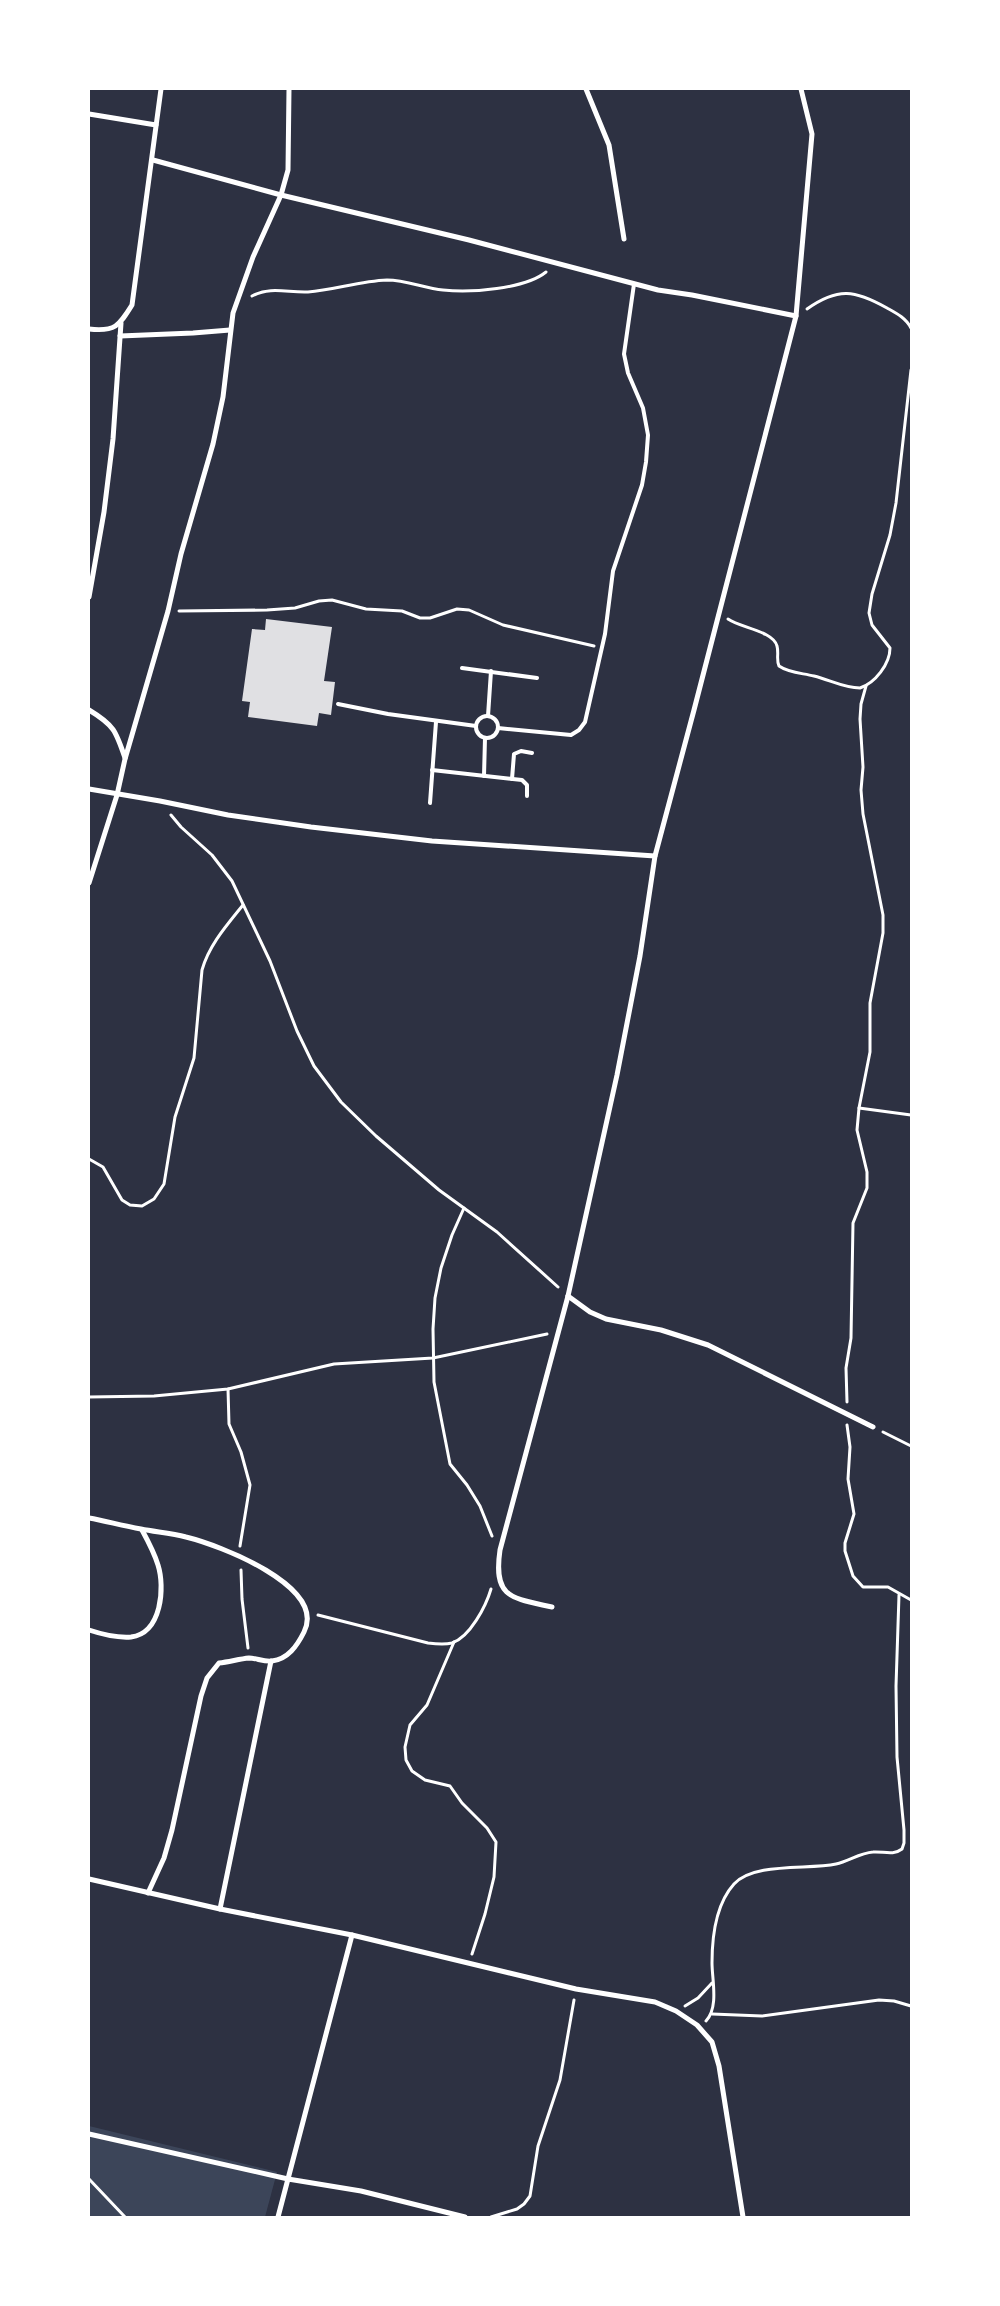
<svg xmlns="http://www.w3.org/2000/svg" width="1000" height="2306" font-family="Jost,sans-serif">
	<rect width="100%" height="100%" fill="#2d3142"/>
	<polygon fill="#3c4559" points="89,2126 277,2172 265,2217 89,2217"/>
	<polygon fill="#e0e0e3" points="266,619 332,627 324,681 335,682 331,715 319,713 317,726 248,717 250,702 242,701 252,629 265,630"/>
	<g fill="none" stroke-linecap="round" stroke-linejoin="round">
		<g stroke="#fff" stroke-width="3">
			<path d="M252 296C271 286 288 293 308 292 334 290 360 281 387 280 406 280 424 288 443 290 470 293 525 289 546 272"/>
			<path d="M807 309C838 287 855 290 887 308 896 313 906 318 911 328"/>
			<polyline points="179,611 267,610 295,608 319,601 332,600 366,609 402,611 420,618 430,618 457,609 469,610 503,625 594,646"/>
			<path d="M728 619C741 628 773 631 777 646 779 653 776 660 779 666 789 673 802 673 814 676 830 680 844 688 860 688 875 683 890 664 890 648L872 625 869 613 872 594 890 535 896 503 911 370"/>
			<polyline points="171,815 181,827 212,855 232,881 270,961 297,1031 314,1066 341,1102 376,1136 439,1190 497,1232 558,1287"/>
			<polyline points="859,1108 911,1115"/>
			<path d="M89 1159 103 1167 122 1200 130 1205 142 1206 154 1199 164 1184 175 1117 194 1058 202 970C209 945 227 925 243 905"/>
			<polyline points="464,1208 452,1235 441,1268 435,1298 433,1329 434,1382 450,1464 467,1485 480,1506 492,1536"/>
			<polyline points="228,1389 229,1424 241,1452 250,1485 240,1546"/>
			<polyline points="89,1397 154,1396 228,1389 334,1364 433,1358 547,1334"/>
			<polyline points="847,1402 846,1368 851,1338 853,1223 867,1188 867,1172 857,1130 859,1108 870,1052 870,1003 883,933 883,915 863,814 861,790 863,767 860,719 861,704 866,686"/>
			<polyline points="847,1425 850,1447 848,1479 854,1514 845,1543 845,1551 853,1576 863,1587 888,1587 911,1600"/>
			<polyline points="883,1432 911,1446"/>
			<polyline points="241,1570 242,1599 248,1648"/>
			<path d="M318 1615 428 1643C436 1644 444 1645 452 1643 470 1637 486 1606 491 1589"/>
			<polyline points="454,1642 427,1705 410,1725 405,1747 406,1760 412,1771 425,1780 450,1786 462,1803 487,1828 496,1842 494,1877 485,1914 472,1954"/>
			<polyline points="685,2006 698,1998 712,1983"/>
			<polyline points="712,2014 762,2016 879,2000 894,2001 911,2006"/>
			<path d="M706 2021C719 2007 712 1980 712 1963 712 1937 716 1904 734 1884 754 1862 808 1870 836 1864 849 1861 860 1853 873 1852 883 1851 893 1856 902 1849L904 1843V1830L897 1757 896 1686 899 1595"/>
			<polyline points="89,2179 125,2217"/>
			<polyline points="491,2217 517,2209 524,2204 530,2196 538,2146 560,2080 574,2000"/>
		</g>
		<g stroke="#fff" stroke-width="4">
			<polyline points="462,668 537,678"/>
			<polyline points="338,704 388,714 476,726"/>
			<circle cx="487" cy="727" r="11"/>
			<polyline points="488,716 491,671"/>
			<polyline points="498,728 571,735 579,730 585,722 605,634 613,571 642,485 646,462 648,435 643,408 628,373 624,354 634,284"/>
			<polyline points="432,770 522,780 527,785 527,796"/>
			<polyline points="484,776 485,738"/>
			<polyline points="512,779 514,754 521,751 532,753"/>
			<polyline points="430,803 436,722"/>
		</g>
		<g stroke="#fff" stroke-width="5">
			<polyline points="586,89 609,145 624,239"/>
			<polyline points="89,114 156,125"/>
			<polyline points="153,160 281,195 469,240 658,290 692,295 796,316"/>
			<path d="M89 329C115 332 119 326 132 305L161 89"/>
			<polyline points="120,336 193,333 230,330"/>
			<polyline points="89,597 104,512 113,439 121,323"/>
			<path d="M89 710C114 725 116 731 125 758"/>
			<polyline points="89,789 160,801 228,815 311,827 432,841 655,856"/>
			<polyline points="89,883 117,795 125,759 168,611 181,554 213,444 223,397 233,313 253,257 281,195 288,170 289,89"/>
			<polyline points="568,1296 590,1312 606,1319 661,1330 708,1345 873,1427"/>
			<path d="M89 1518C106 1521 123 1526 141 1529 156 1532 171 1533 186 1537 219 1545 327 1586 304 1632 297 1646 288 1659 272 1661 264 1662 256 1658 249 1658 239 1659 229 1662 219 1663L207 1678 201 1696 172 1830 164 1858 148 1893"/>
			<path d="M552 1607C511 1598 493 1598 500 1550L568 1296 617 1075 640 956 655 856 694 710 796 316 812 134 801 89"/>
			<path d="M89 1630C101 1634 118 1638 131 1637 162 1633 165 1587 158 1565 154 1552 148 1541 142 1530"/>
			<polyline points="89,1879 220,1909 352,1935 576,1989 655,2002 676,2011 697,2025 712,2042 719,2066 743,2217"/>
			<polyline points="220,1909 271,1661"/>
			<polyline points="89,2134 288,2179 361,2191 465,2217"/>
			<polyline points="278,2217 352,1935"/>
		</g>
	</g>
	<rect width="1000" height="2306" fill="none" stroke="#ffffff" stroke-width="180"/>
</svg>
